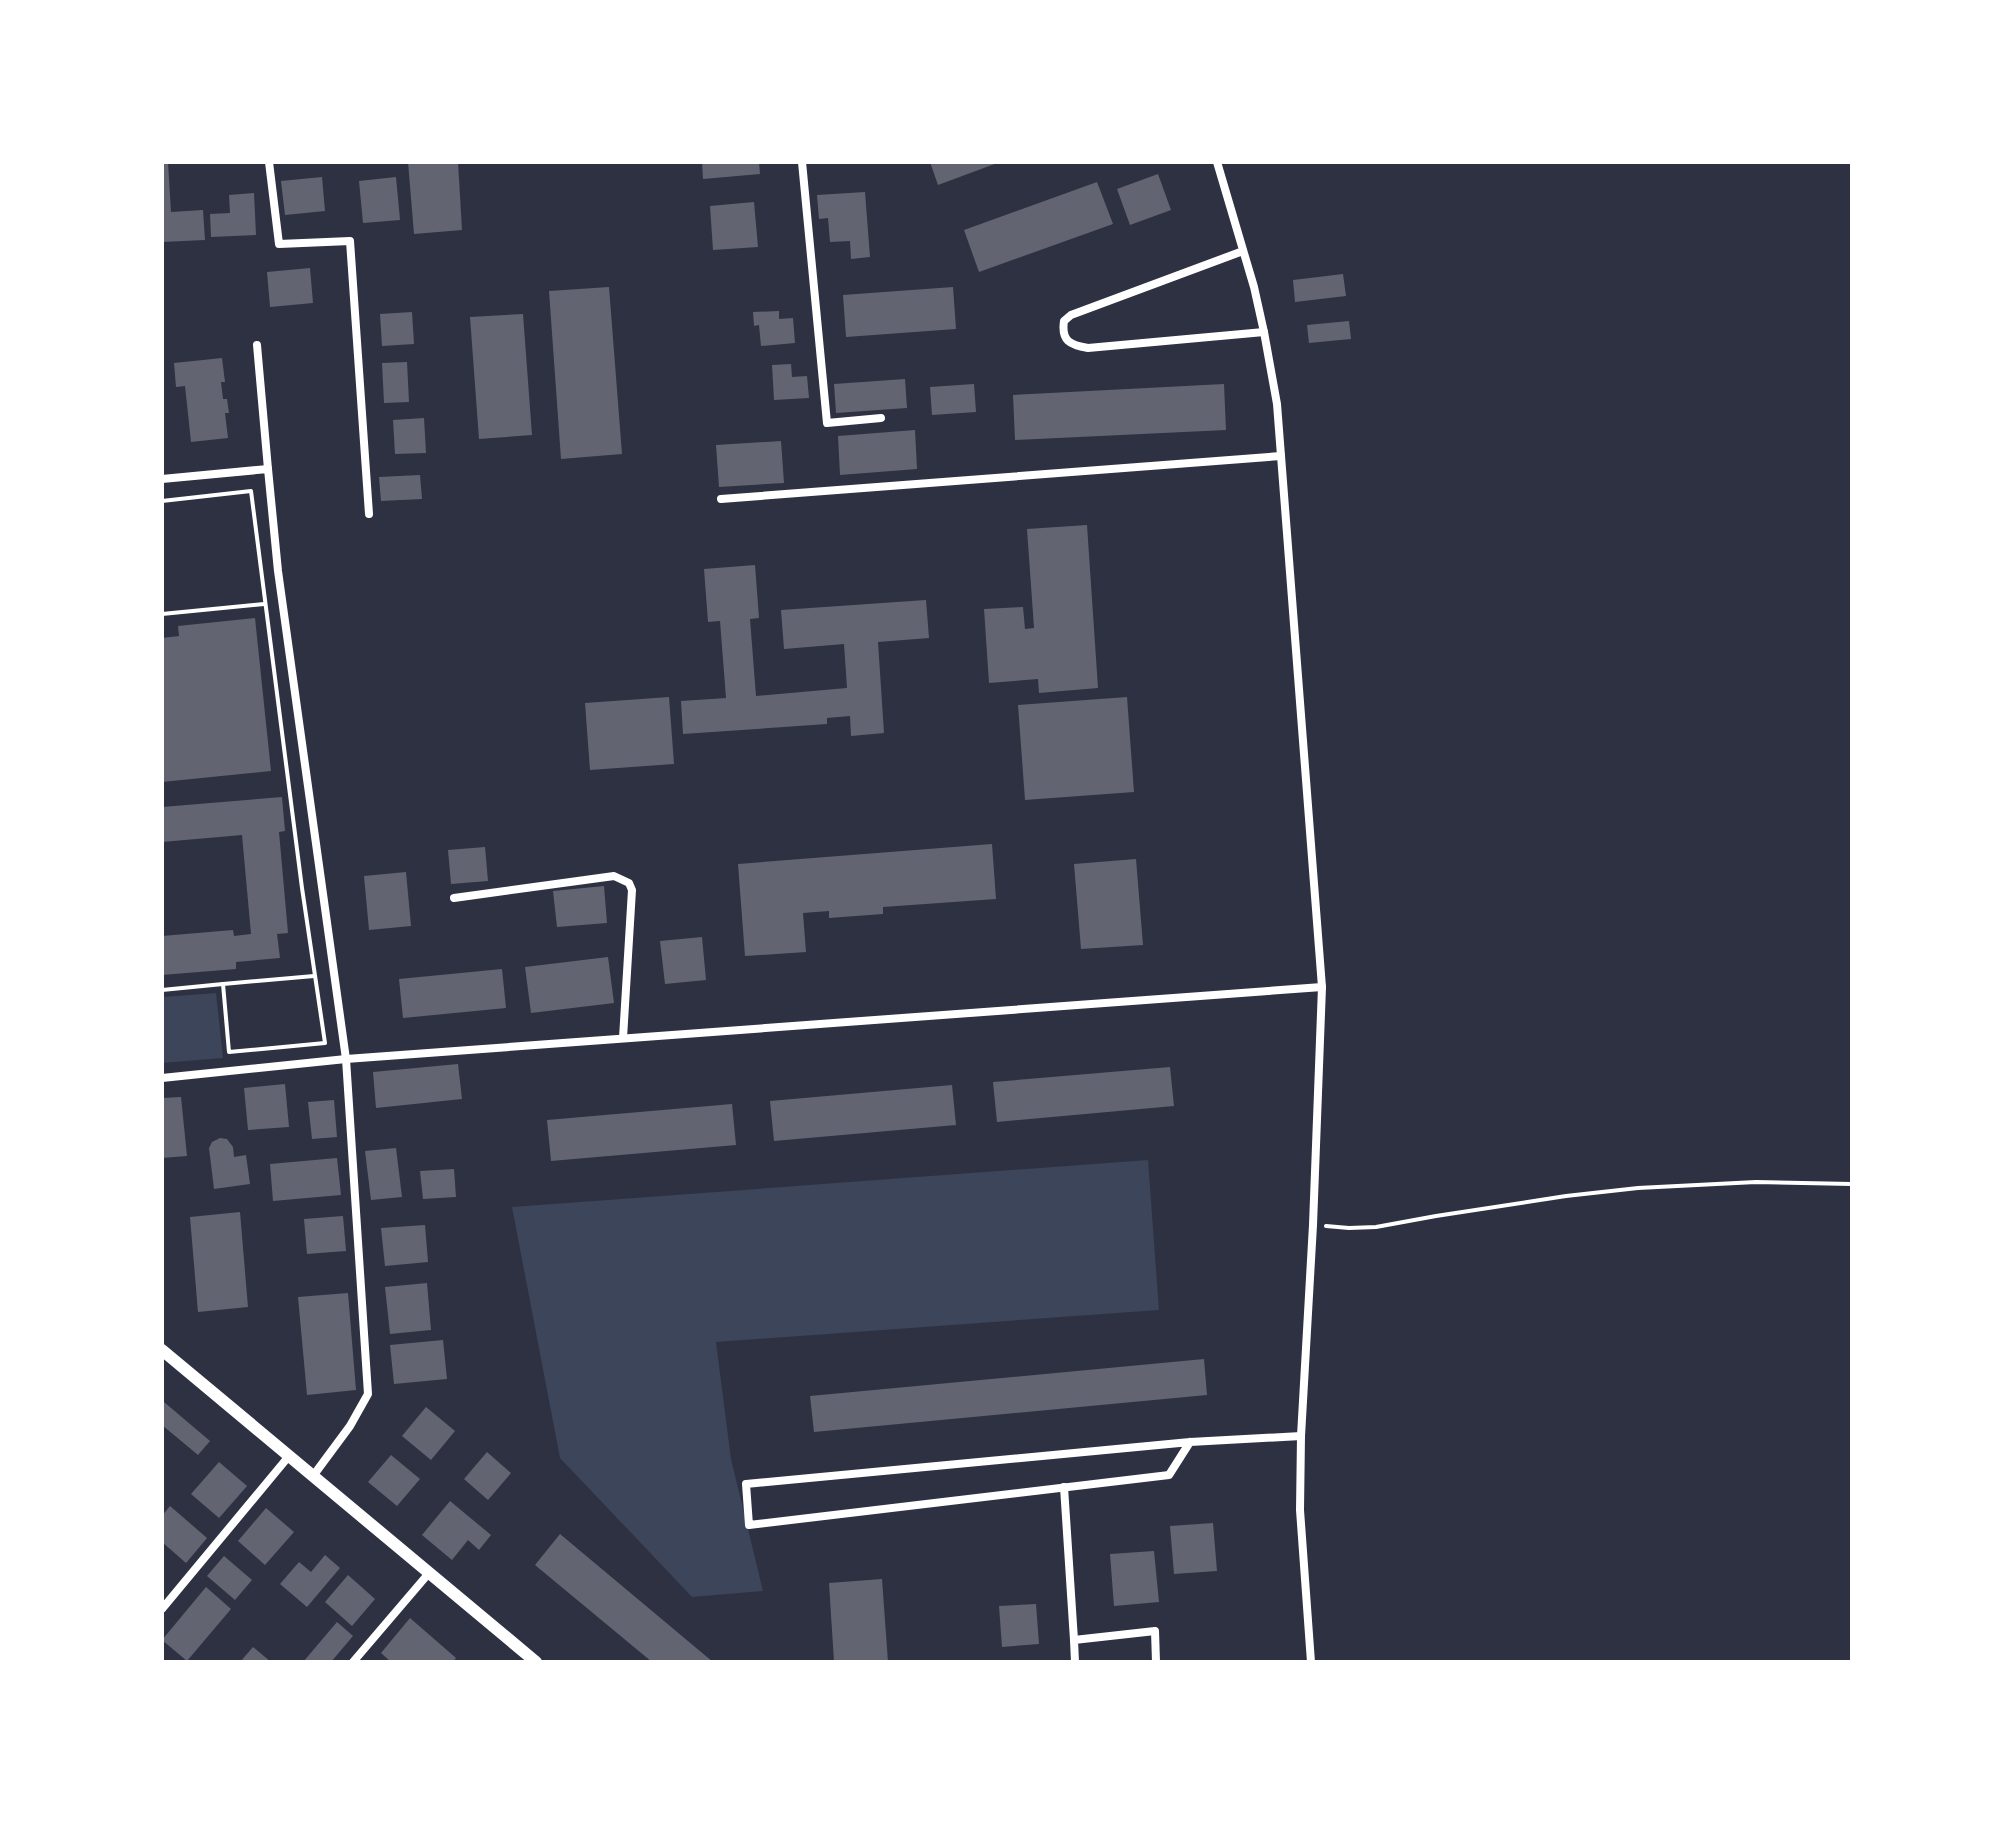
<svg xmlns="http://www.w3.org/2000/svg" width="2014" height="1824" font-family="Jost,sans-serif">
	<rect width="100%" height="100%" fill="#2d3142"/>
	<g fill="#3c4559">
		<polygon points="216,993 223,1058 162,1063 162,997"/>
		<polygon points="1148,1160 1159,1310 716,1342 731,1459 763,1591 692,1597 560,1458 512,1207"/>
	</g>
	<g fill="#626471">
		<polygon points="162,162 168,162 171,212 203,210 205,240 162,242"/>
		<polygon points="408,162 458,162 462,230 414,234"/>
		<polygon points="702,162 759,162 760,174 703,179"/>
		<polygon points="930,162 1000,162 938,185"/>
		<polygon points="1158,174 1171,210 1130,225 1117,189"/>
		<polygon points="322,177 325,211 285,215 281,181"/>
		<polygon points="396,177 400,220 363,223 359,181"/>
		<polygon points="1097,182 1113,224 979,272 964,230"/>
		<polygon points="865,192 870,257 851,259 850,241 830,242 828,218 819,219 817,195"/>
		<polygon points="254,193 256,235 211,237 210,214 230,213 229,195"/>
		<polygon points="754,202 758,247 713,250 710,206"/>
		<polygon points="310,268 313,303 270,307 267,272"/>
		<polygon points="1343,274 1346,296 1295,302 1293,280"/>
		<polygon points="609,287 622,454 561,459 549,291"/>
		<polygon points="953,287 956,329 846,337 843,295"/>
		<polygon points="779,311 779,319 793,318 795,343 761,346 759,325 754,326 753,312"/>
		<polygon points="412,312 414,344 382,346 380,314"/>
		<polygon points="523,314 532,435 479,439 470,317"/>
		<polygon points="1349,321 1351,339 1309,343 1307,325"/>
		<polygon points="222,358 225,382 221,382 223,399 227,399 229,413 225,413 228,438 191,442 185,386 176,387 174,363"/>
		<polygon points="407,362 409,402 384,403 382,363"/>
		<polygon points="791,364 792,377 807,376 809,398 774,400 772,365"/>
		<polygon points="905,379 907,408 836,413 834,384"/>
		<polygon points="974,384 976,412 932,415 930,387"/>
		<polygon points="1224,384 1226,430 1015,440 1013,395"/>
		<polygon points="424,418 426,453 395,454 393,420"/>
		<polygon points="915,430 917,469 840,475 838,436"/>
		<polygon points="781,441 784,483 719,487 716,445"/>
		<polygon points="420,475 422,499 381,501 379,477"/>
		<polygon points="1087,525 1098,688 1039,693 1038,679 989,683 984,609 1023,607 1025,629 1034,628 1027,529"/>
		<polygon points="755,565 759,618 750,619 756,696 847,688 844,644 784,649 781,610 926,600 929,638 878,642 884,733 851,736 850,716 827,718 827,724 683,734 681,701 726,698 720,621 708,622 704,569"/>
		<polygon points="255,618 271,771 162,782 162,638 179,636 178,626"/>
		<polygon points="669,697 674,764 590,770 585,703"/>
		<polygon points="1127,697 1134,792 1025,800 1018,705"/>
		<polygon points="282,797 285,831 279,832 288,933 277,934 280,958 236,962 236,969 162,975 162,936 233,930 234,936 251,934 242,835 162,842 162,807"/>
		<polygon points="992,844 996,899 883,907 883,914 829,918 829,911 803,913 806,952 745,956 738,864"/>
		<polygon points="485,847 488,881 451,884 448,850"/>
		<polygon points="1136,859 1143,945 1081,949 1074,864"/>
		<polygon points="406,872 411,926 369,930 364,876"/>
		<polygon points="604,886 607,923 557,927 553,891"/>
		<polygon points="702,937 706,980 665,984 660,941"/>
		<polygon points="608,957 614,1003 531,1013 525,967"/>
		<polygon points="502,969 506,1008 403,1018 399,979"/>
		<polygon points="458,1064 462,1099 376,1108 373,1072"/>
		<polygon points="1170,1067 1174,1106 997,1122 993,1082"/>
		<polygon points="285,1084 289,1127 248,1130 244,1088"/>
		<polygon points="952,1085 956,1125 774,1141 770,1101"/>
		<polygon points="181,1097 187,1156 162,1158 162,1098"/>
		<polygon points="334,1100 337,1137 312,1139 308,1102"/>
		<polygon points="732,1104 736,1145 551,1161 547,1120"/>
		<polygon points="220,1138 227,1139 233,1147 234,1157 246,1155 250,1184 214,1189 209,1148 212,1142"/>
		<polygon points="396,1148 402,1197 371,1200 365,1151"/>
		<polygon points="337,1158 341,1195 273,1201 270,1164"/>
		<polygon points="454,1169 456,1197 423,1199 420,1171"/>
		<polygon points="240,1212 248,1307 198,1312 190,1217"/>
		<polygon points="343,1216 346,1251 307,1254 304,1219"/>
		<polygon points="425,1225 428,1262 385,1266 381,1228"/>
		<polygon points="427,1283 431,1330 390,1334 385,1287"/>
		<polygon points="348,1293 356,1390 307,1395 298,1297"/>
		<polygon points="443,1340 447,1379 394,1384 390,1345"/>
		<polygon points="1204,1359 1207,1395 814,1432 810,1396"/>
		<polygon points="164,1402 210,1441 198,1455 162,1425 162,1405"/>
		<polygon points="426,1407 455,1431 431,1460 402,1436"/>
		<polygon points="487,1452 511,1473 488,1500 464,1479"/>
		<polygon points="391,1455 420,1479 397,1506 368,1482"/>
		<polygon points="219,1462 247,1486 219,1518 191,1494"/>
		<polygon points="450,1501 491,1535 479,1550 468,1540 452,1560 422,1535"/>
		<polygon points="170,1506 207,1538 186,1563 162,1542 162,1516"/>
		<polygon points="266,1508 294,1532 265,1565 238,1541"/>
		<polygon points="1213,1523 1217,1571 1174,1574 1170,1526"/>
		<polygon points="560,1534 713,1662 652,1662 535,1565"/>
		<polygon points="1154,1551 1159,1602 1114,1606 1110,1554"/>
		<polygon points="325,1555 340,1568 307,1607 280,1584 299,1562 311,1572"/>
		<polygon points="224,1556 252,1580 235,1600 207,1576"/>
		<polygon points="348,1575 375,1599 352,1626 325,1602"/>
		<polygon points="882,1579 888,1662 834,1662 829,1583"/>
		<polygon points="206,1587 231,1609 187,1661 162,1640"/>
		<polygon points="1036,1604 1039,1644 1002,1647 999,1606"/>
		<polygon points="410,1618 456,1658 453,1662 391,1662 381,1653"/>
		<polygon points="337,1622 353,1636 331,1662 303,1662"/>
		<polygon points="253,1647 271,1662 240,1662"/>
	</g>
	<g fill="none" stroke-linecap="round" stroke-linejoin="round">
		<g stroke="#fff" stroke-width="4">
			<polyline points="162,501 251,491 302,888 325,1043 229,1052 223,984 162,990"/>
			<polyline points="162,614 264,604"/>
			<polyline points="223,984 314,976"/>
			<polyline points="1326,1226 1349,1228 1376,1227 1436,1216 1566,1196 1638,1188 1756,1182 1852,1184"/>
		</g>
		<g stroke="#fff" stroke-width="8">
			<polyline points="269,162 279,244 350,241 369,514"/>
			<polyline points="802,162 827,423 881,418"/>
			<polyline points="1217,162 1254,287 1264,332 1277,404 1322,987 1313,1225 1301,1436 1300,1510 1311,1662"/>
			<path d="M1243 251 1071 315 1064 321C1061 341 1070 345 1088 348L1264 332"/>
			<polyline points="257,345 268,469"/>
			<polyline points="162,479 268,469 278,571 346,1059 368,1394 350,1426 313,1476"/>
			<polyline points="721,499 1281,456"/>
			<polyline points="454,898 614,876 629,883 632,890 623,1038"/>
			<polyline points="162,1078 346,1059 1322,987"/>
			<polyline points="1190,1442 1169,1475 749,1525 746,1484 1190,1442 1301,1436"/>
			<polyline points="1064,1487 1074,1640"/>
			<polyline points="162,1609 289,1456"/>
			<polyline points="353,1662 429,1573"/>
			<polyline points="1075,1662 1074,1640 1155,1631 1156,1662"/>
		</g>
		<polyline stroke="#fff" stroke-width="12" points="162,1350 536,1662"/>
	</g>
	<rect width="2014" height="1824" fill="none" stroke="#ffffff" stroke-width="328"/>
</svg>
